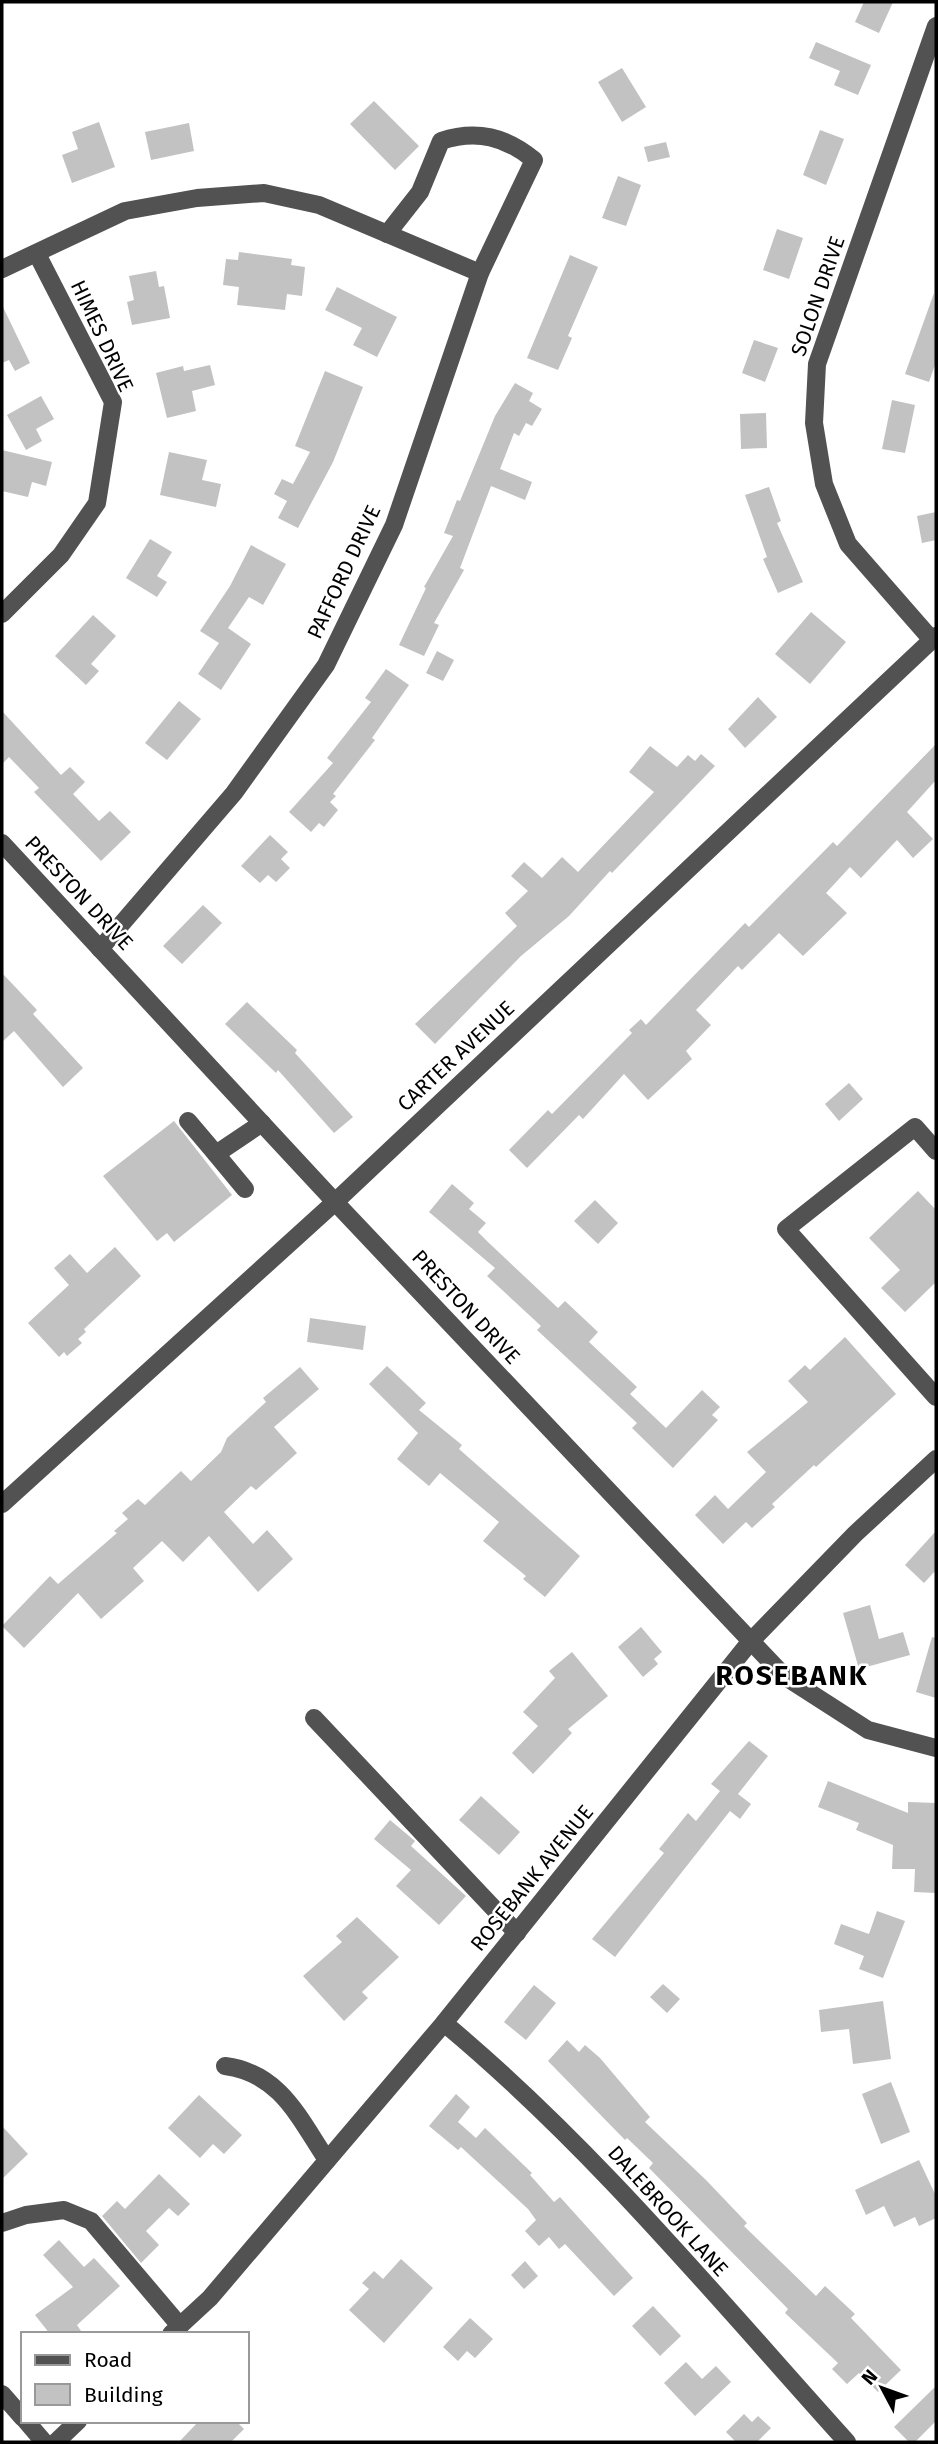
<svg xmlns="http://www.w3.org/2000/svg" width="938" height="2444" font-family="'Fira Sans',sans-serif">
	<rect width="100%" height="100%" fill="#fff"/>
	<g fill="#c2c2c2">
		<polygon points="864,2 893,2 879,33 855,22"/>
		<polygon points="816,42 871,65 858,95 834,85 840,71 809,58"/>
		<polygon points="622,68 646,107 622,122 598,82"/>
		<polygon points="374,101 419,146 395,170 350,124"/>
		<polygon points="99,122 115,167 72,183 62,155 78,149 72,132"/>
		<polygon points="189,123 194,151 151,160 145,132"/>
		<polygon points="820,130 844,139 826,185 803,175"/>
		<polygon points="666,142 670,157 648,162 644,147"/>
		<polygon points="618,176 641,185 626,226 602,218"/>
		<polygon points="777,229 803,238 789,279 763,270"/>
		<polygon points="239,252 292,259 291,265 305,267 302,296 287,294 285,310 237,305 239,287 223,285 226,259 238,260"/>
		<polygon points="570,255 598,267 568,336 572,338 558,370 527,358"/>
		<polygon points="156,271 159,287 164,286 170,318 132,325 127,302 134,300 129,276"/>
		<polygon points="337,287 397,317 377,357 353,345 362,328 325,310"/>
		<polygon points="934,293 936,362 929,382 905,374"/>
		<polygon points="2,305 30,363 15,371 9,360 2,363"/>
		<polygon points="754,340 778,348 765,382 742,373"/>
		<polygon points="210,365 215,385 192,391 196,411 167,418 156,373 183,366 184,371"/>
		<polygon points="325,371 363,387 333,462 298,528 278,518 287,501 274,494 282,479 293,484 310,452 295,446"/>
		<polygon points="515,383 533,393 529,401 542,409 532,426 526,423 519,436 514,433 500,469 532,482 525,500 491,486 460,568 464,570 434,623 439,625 424,656 399,645 426,588 424,587 453,536 444,533 457,500 460,501 495,416"/>
		<polygon points="41,396 54,419 36,429 42,441 26,450 7,415"/>
		<polygon points="892,400 915,405 905,453 882,449"/>
		<polygon points="766,413 767,448 741,449 740,414"/>
		<polygon points="2,450 52,462 46,486 32,482 28,497 2,491"/>
		<polygon points="169,452 207,460 202,480 221,484 216,507 160,495"/>
		<polygon points="769,487 781,521 777,523 803,582 778,593 763,559 767,557 745,495"/>
		<polygon points="936,512 936,540 922,543 917,516"/>
		<polygon points="150,539 172,552 157,576 167,582 157,597 126,578"/>
		<polygon points="251,545 286,564 263,605 249,597 228,628 251,644 221,690 198,674 219,643 200,631 230,586"/>
		<polygon points="811,612 846,642 810,684 775,654"/>
		<polygon points="93,615 116,636 91,664 99,671 86,685 55,656"/>
		<polygon points="437,651 454,660 443,681 426,673"/>
		<polygon points="386,669 409,685 372,738 375,740 333,794 336,796 330,802 338,810 324,827 319,823 311,832 289,812 333,763 327,758 371,702 365,698"/>
		<polygon points="758,697 777,717 745,748 728,729"/>
		<polygon points="179,701 201,719 167,760 145,743"/>
		<polygon points="2,711 61,775 70,767 85,782 73,794 99,821 110,811 131,832 101,861 34,792 39,788 9,757 2,764"/>
		<polygon points="936,744 936,780 907,812 933,839 913,858 897,840 861,878 850,867 826,893 847,913 803,956 779,933 742,970 738,966 696,1010 711,1025 686,1051 692,1059 648,1100 624,1074 583,1119 579,1115 527,1168 509,1150 548,1110 552,1114 632,1033 629,1030 641,1019 646,1025 745,923 749,927 833,842 837,846"/>
		<polygon points="650,746 677,767 688,755 695,761 701,754 715,766 612,873 610,871 569,916 521,956 435,1044 415,1024 517,926 505,913 528,891 511,876 524,862 542,878 562,857 578,872 654,792 629,772"/>
		<polygon points="270,835 288,852 281,859 290,868 276,882 268,875 260,883 241,866"/>
		<polygon points="203,905 222,923 182,964 163,946"/>
		<polygon points="2,973 37,1010 33,1014 83,1068 63,1087 14,1031 2,1042"/>
		<polygon points="247,1002 297,1050 295,1053 353,1117 334,1133 278,1070 276,1073 225,1024"/>
		<polygon points="849,1083 863,1099 839,1121 825,1104"/>
		<polygon points="174,1121 232,1195 174,1242 167,1233 157,1241 103,1176"/>
		<polygon points="452,1184 474,1203 469,1209 486,1223 478,1232 489,1243 558,1308 565,1301 598,1332 589,1342 637,1387 630,1394 666,1428 702,1390 720,1407 712,1415 718,1420 673,1468 632,1428 637,1423 537,1330 541,1326 487,1276 495,1268 429,1212"/>
		<polygon points="918,1191 936,1210 936,1282 905,1312 881,1288 900,1270 869,1238"/>
		<polygon points="595,1200 618,1223 598,1244 574,1221"/>
		<polygon points="115,1247 141,1276 84,1329 86,1332 78,1339 82,1343 67,1356 64,1352 59,1357 28,1323 69,1285 54,1268 70,1254 87,1273"/>
		<polygon points="310,1318 366,1326 363,1350 307,1342"/>
		<polygon points="845,1337 896,1394 816,1467 814,1465 772,1504 775,1507 752,1528 746,1522 723,1544 695,1515 715,1495 728,1509 766,1472 747,1452 808,1402 788,1381 805,1365 810,1370"/>
		<polygon points="387,1366 426,1403 419,1410 462,1445 459,1449 580,1556 545,1597 523,1579 526,1576 483,1541 499,1522 440,1473 429,1486 397,1459 418,1433 369,1384"/>
		<polygon points="300,1367 319,1389 274,1427 297,1453 256,1490 251,1486 224,1512 253,1544 267,1530 293,1559 258,1592 209,1536 183,1562 162,1541 133,1568 144,1581 101,1619 78,1593 24,1648 2,1626 50,1576 58,1584 117,1533 114,1531 128,1519 122,1513 138,1499 145,1505 181,1471 191,1481 221,1452 227,1438 266,1402 263,1398"/>
		<polygon points="936,1531 936,1570 924,1583 905,1565"/>
		<polygon points="870,1605 879,1639 903,1632 910,1655 859,1669 843,1613"/>
		<polygon points="641,1627 662,1652 654,1659 658,1664 643,1677 618,1647"/>
		<polygon points="932,1637 936,1638 936,1698 916,1692"/>
		<polygon points="572,1652 608,1696 568,1729 572,1733 533,1774 512,1753 538,1726 523,1712 555,1678 549,1671"/>
		<polygon points="749,1741 768,1756 738,1794 751,1804 740,1819 730,1811 615,1957 592,1939 664,1853 659,1849 688,1813 696,1821 720,1791 711,1784"/>
		<polygon points="828,1781 908,1813 908,1802 936,1803 936,1893 914,1892 915,1869 892,1869 893,1845 856,1830 859,1823 818,1807"/>
		<polygon points="481,1796 520,1832 499,1855 459,1820"/>
		<polygon points="390,1820 415,1841 411,1846 466,1896 439,1925 396,1886 411,1870 374,1839"/>
		<polygon points="877,1911 905,1921 883,1978 859,1969 864,1956 834,1944 841,1924 869,1934"/>
		<polygon points="357,1917 399,1957 362,1992 368,1998 344,2021 303,1976 342,1942 336,1936"/>
		<polygon points="663,1984 680,1999 667,2013 650,1997"/>
		<polygon points="534,1985 556,2003 526,2040 504,2022"/>
		<polygon points="883,2001 891,2059 853,2064 849,2029 821,2032 819,2010"/>
		<polygon points="567,2040 579,2052 585,2045 600,2058 650,2117 645,2122 706,2180 747,2223 744,2226 816,2296 825,2286 855,2314 851,2318 901,2370 878,2392 859,2373 847,2384 832,2369 838,2363 785,2313 788,2309 649,2168 653,2163 627,2138 625,2140 548,2061"/>
		<polygon points="891,2082 910,2132 881,2144 862,2094"/>
		<polygon points="456,2094 470,2107 458,2122 476,2138 485,2128 532,2173 530,2175 554,2202 560,2197 633,2278 614,2296 565,2244 559,2249 549,2237 539,2246 525,2231 536,2220 528,2209 461,2147 458,2150 429,2126"/>
		<polygon points="199,2095 242,2135 224,2154 213,2144 200,2158 168,2128"/>
		<polygon points="2,2126 28,2154 2,2179"/>
		<polygon points="919,2160 936,2196 936,2218 919,2226 915,2217 894,2227 884,2206 866,2215 855,2190"/>
		<polygon points="159,2174 190,2204 178,2216 169,2208 146,2231 159,2245 141,2263 102,2216 117,2201 125,2209"/>
		<polygon points="59,2240 84,2267 94,2258 120,2286 77,2325 83,2334 50,2334 35,2315 73,2287 43,2255"/>
		<polygon points="401,2259 433,2288 384,2343 349,2310 369,2289 362,2283 374,2271 383,2279"/>
		<polygon points="525,2261 538,2276 524,2289 511,2275"/>
		<polygon points="653,2306 681,2336 660,2356 632,2326"/>
		<polygon points="470,2318 493,2339 475,2358 467,2351 458,2361 443,2347"/>
		<polygon points="686,2362 702,2379 716,2366 731,2382 695,2416 664,2383"/>
		<polygon points="936,2386 936,2421 915,2442 909,2442 894,2427"/>
		<polygon points="744,2414 752,2422 758,2416 771,2428 757,2442 736,2442 726,2432"/>
		<polygon points="199,2421 236,2421 244,2429 231,2442 179,2442"/>
	</g>
	<g fill="none" stroke-linecap="round" stroke-linejoin="round">
		<g stroke="#525252" stroke-width="18">
			<polyline points="2,269 125,211 197,198 264,193 319,205 480,273"/>
			<polyline points="2,614 61,555 97,503 113,402 37,254"/>
			<polyline points="932,640 848,544 824,484 814,423 817,364 936,26"/>
			<polyline points="2,843 335,1202 784,1676 868,1730 936,1748"/>
			<path d="M100 949 234 793 326 665 394 525 480 273 534 160C506 137 477 129 441 141L420 192 387 234"/>
			<polyline points="188,1121 216,1154 262,1123"/>
			<polyline points="936,1151 915,1127 786,1229 936,1397"/>
			<polyline points="216,1154 245,1189"/>
			<polyline points="2,1504 335,1202 936,636"/>
			<polyline points="314,1718 517,1933"/>
			<path d="M444 2023C593 2147 717 2298 847 2442"/>
			<path d="M225 2066C280 2073 299 2118 327 2160"/>
			<polyline points="2,2223 26,2215 64,2210 91,2221 180,2326"/>
			<polyline points="171,2334 210,2298 444,2023 750,1642 855,1534 936,1459"/>
			<polyline points="2,2394 23,2418"/>
			<polyline points="26,2421 44,2442"/>
			<polyline points="56,2442 78,2421"/>
		</g>
	</g>
	<g text-anchor="middle" stroke-width="5" stroke-linejoin="round" paint-order="stroke">
		<g font-size="21" fill="#000" stroke="#fff">
			<text transform="translate(818 296) rotate(-71)" y="7">SOLON DRIVE</text>
			<text transform="translate(102 336) rotate(65)" y="7">HIMES DRIVE</text>
			<text transform="translate(344 572) rotate(-65)" y="7">PAFFORD DRIVE</text>
			<text transform="translate(79 893) rotate(47)" y="7">PRESTON DRIVE</text>
			<text transform="translate(456 1056) rotate(-43)" y="7">CARTER AVENUE</text>
			<text transform="translate(466 1307) rotate(47)" y="7">PRESTON DRIVE</text>
			<text transform="translate(532 1878) rotate(-51)" y="7">ROSEBANK AVENUE</text>
			<text transform="translate(668 2211) rotate(48)" y="7">DALEBROOK LANE</text>
		</g>
		<g font-size="28" font-weight="bold" letter-spacing="2" fill="#000" stroke="#fff">
			<text x="792" y="1685">ROSEBANK</text>
		</g>
	</g>
	<rect width="938" height="2444" fill="none" stroke="#000000" stroke-width="7"/>
	<rect x="21" y="2332" width="228" height="91" fill="#ffffff" stroke="#999999" stroke-width="2"/>
	<rect x="35" y="2355" width="35" height="10" fill="#525252" stroke="#999999" stroke-width="2"/>
	<text x="84" y="2367" font-size="21" fill="#000000">Road</text>
	<rect x="35" y="2384" width="35" height="21" fill="#c2c2c2" stroke="#999999" stroke-width="2"/>
	<text x="84" y="2402" font-size="21" fill="#000000">Building</text>
	<g transform="translate(882 2388) rotate(311)" stroke="#ffffff" stroke-width="5" paint-order="stroke">
	<path d="M0-5L12 26L0 18L-12 26Z" fill="#000000"/>
	<text y="-10" font-size="19" font-weight="bold" text-anchor="middle" fill="#000000">N</text>
	</g>
</svg>
